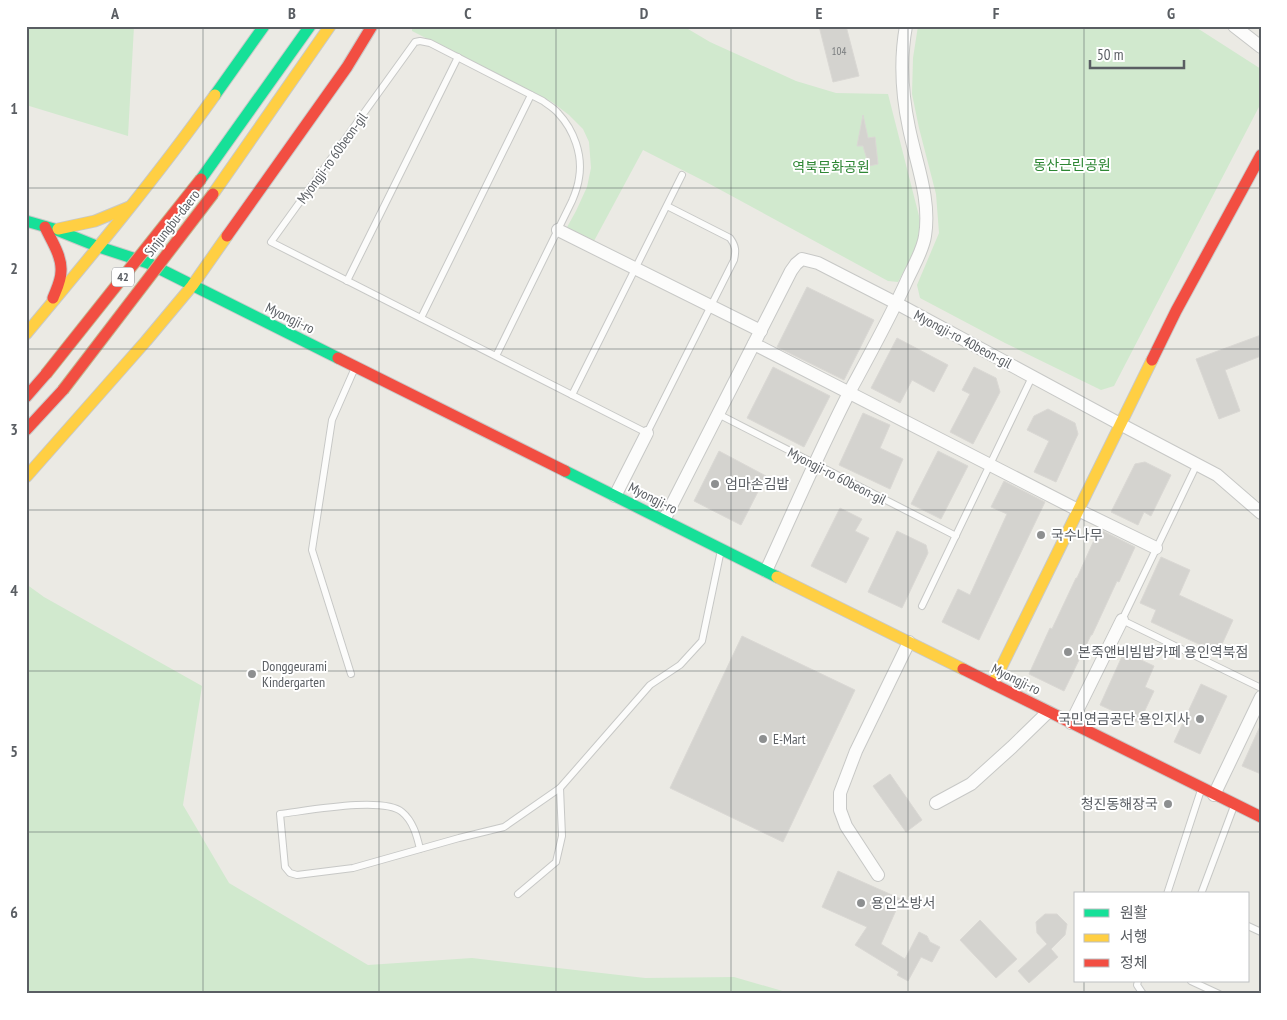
<svg xmlns="http://www.w3.org/2000/svg" width="1287" height="1020" font-family="'PT Sans Narrow','Noto Sans KR',sans-serif">
	<rect width="100%" height="100%" fill="#ebeae4"/>
	<g fill="#d1e9ce">
		<polygon points="26,26 134,26 128,136 26,105"/>
		<polygon points="412,26 683,26 710,42 796,81 836,93 888,94 920,220 918,241 909,262 898,282 888,281 706,182 643,150 594,241 566,229 576,211 587,187 591,168 589,142 583,129 569,115 552,102 412,31"/>
		<polygon points="918,26 1194,26 1261,69 1261,103 1114,386 1101,390 1005,343 920,298 917,285 939,233 936,194 919,128 912,94 913,58"/>
		<polygon points="26,584 44,597 202,686 183,805 229,883 368,965 472,958 645,978 734,977 793,994 26,994"/>
	</g>
	<g fill="#d4d3cf" stroke="#dad8d4">
		<polygon points="819,26 846,26 859,76 833,82"/>
		<polygon points="863,115 868,138 875,137 878,164 869,166 863,146 857,146"/>
		<polygon points="807,287 874,320 844,380 777,347"/>
		<polygon points="1261,335 1261,356 1225,370 1240,411 1219,419 1196,359"/>
		<polygon points="897,338 948,365 934,392 912,380 900,403 871,388"/>
		<polygon points="773,367 830,396 804,447 747,418"/>
		<polygon points="974,367 996,378 1000,392 973,444 950,432 970,394 962,390"/>
		<polygon points="1048,409 1075,423 1078,434 1056,482 1034,472 1049,441 1027,430 1034,416"/>
		<polygon points="863,413 890,425 880,448 903,459 890,489 839,465"/>
		<polygon points="719,451 766,476 741,525 694,501"/>
		<polygon points="938,451 968,466 941,519 911,504"/>
		<polygon points="1145,462 1171,475 1151,516 1144,512 1138,525 1111,512 1135,464"/>
		<polygon points="1004,481 1045,502 979,640 942,622 958,589 970,595 1007,514 991,507"/>
		<polygon points="840,508 862,519 855,531 869,538 846,583 811,566"/>
		<polygon points="1099,529 1135,547 1119,582 1117,581 1092,635 1091,635 1064,691 1029,674 1050,628 1052,629 1076,578 1077,578"/>
		<polygon points="897,531 926,545 928,553 902,608 868,592"/>
		<polygon points="1161,557 1190,570 1179,595 1233,620 1218,653 1151,622 1156,610 1140,603"/>
		<polygon points="742,636 855,690 783,842 670,788"/>
		<polygon points="1124,652 1154,666 1145,687 1154,691 1139,723 1100,705"/>
		<polygon points="1201,684 1227,696 1200,754 1174,742"/>
		<polygon points="1261,724 1261,774 1242,766"/>
		<polygon points="890,774 922,820 906,832 873,786"/>
		<polygon points="838,871 901,899 881,944 905,959 919,932 927,936 930,942 940,947 932,962 921,957 908,981 897,975 899,972 855,945 867,927 822,907"/>
		<polygon points="1045,914 1057,914 1067,924 1065,935 1051,949 1058,957 1029,983 1018,971 1047,944 1037,933 1036,922"/>
		<polygon points="980,920 1017,959 996,978 960,940"/>
	</g>
	<g fill="none" stroke-linecap="round" stroke-linejoin="round">
		<g stroke="#c7c8c6" stroke-width="8">
			<g id="lane">
				<polyline points="347,281 458,57"/>
				<polyline points="421,318 531,95"/>
				<path d="M496 356 572 201C575 194 578 186 579 178 583 155 574 130 558 113 554 108 548 105 543 101L430 43 420 41 415 42 271 242 647 433 734 260C736 251 736 246 730 238L667 206"/>
				<polyline points="572,395 682,175"/>
				<polyline points="718,414 956,536"/>
				<polyline points="1197,464 1122,620 1261,688"/>
				<polyline points="922,606 1032,377"/>
				<polyline points="351,674 312,550 332,420 354,370"/>
				<path d="M420 849C417 836 413 821 402 812 383 796 306 811 280 814L285 867 290 873 297 875 353 868 459 838 504 827 560 788"/>
				<polyline points="518,894 556,862 562,836 560,788 650,685 680,665 702,641 721,550"/>
				<polyline points="1167,894 1201,790"/>
				<polyline points="1201,894 1234,806"/>
				<polyline points="1248,926 1261,932"/>
				<polyline points="1138,981 1137,985 1143,994"/>
				<polyline points="1191,981 1219,994"/>
			</g>
		</g>
		<g stroke="#c7c8c6" stroke-width="14">
			<g id="street">
				<polyline points="1234,26 1261,47"/>
				<polyline points="558,230 761,331"/>
				<polyline points="754,344 1078,510 1156,548"/>
				<polyline points="615,496 647,433"/>
				<polyline points="664,520 791,271 796,264 802,259 818,263 896,303 1120,424 1217,475 1261,513"/>
				<path d="M766 571C794 510 820 449 851 389 871 352 891 316 908 278 914 265 923 250 925 236 931 199 916 163 909 128 902 95 900 59 906 26"/>
				<polyline points="1071,723 1122,620"/>
				<polyline points="1214,795 1261,697"/>
				<polyline points="936,803 971,784 1012,747 1048,712"/>
				<polyline points="878,875 846,826 840,810 840,793 856,751 909,642"/>
			</g>
		</g>
		<g stroke="#c8c9c8" stroke-width="13">
			<g id="fast">
				<polyline points="215,95 264,26"/>
				<polyline points="201,179 310,26"/>
				<polyline points="26,221 54,229 99,247 148,263 338,358"/>
				<polyline points="565,471 777,577"/>
			</g>
		</g>
		<g stroke="#c8c9c8" stroke-width="13">
			<g id="slow">
				<polyline points="213,194 330,26"/>
				<polyline points="58,229 95,221 129,207"/>
				<path d="M26 334C91 256 156 178 215 95"/>
				<polyline points="26,477 146,341 192,286 227,236"/>
				<polyline points="777,577 963,669"/>
				<polyline points="993,684 1152,360"/>
			</g>
		</g>
		<g stroke="#c8c9c8" stroke-width="13">
			<g id="jam">
				<path d="M45 227C51 240 62 256 61 271 61 281 56 290 53 298"/>
				<polyline points="227,236 347,67 372,26"/>
				<polyline points="338,358 565,471"/>
				<polyline points="1152,360 1176,311 1261,155"/>
				<polyline points="26,397 46,374"/>
				<polyline points="26,430 63,390"/>
				<polyline points="963,669 1261,817"/>
			</g>
		</g>
		<use href="#lane" stroke="#fcfcfb" stroke-width="6"/>
		<use href="#street" stroke="#fcfcfb" stroke-width="12"/>
		<use href="#fast" stroke="#16e098" stroke-width="11"/>
		<use href="#slow" stroke="#ffcf43" stroke-width="11"/>
		<use href="#jam" stroke="#f24e42" stroke-width="11"/>
		<g stroke="#c2b592" stroke-width="13" stroke-linecap="butt">
			<g id="jam-bridge">
				<polyline points="46,374 201,179"/>
				<polyline points="63,390 213,194"/>
			</g>
		</g>
		<use href="#jam-bridge" stroke="#f24e42" stroke-width="11"/>
	</g>
	<path fill="none" stroke="#5a5e63" stroke-width="1" stroke-opacity="0.55" d="M203 26V994M379 26V994M556 26V994M731 26V994M908 26V994M1084 26V894M26 188H1261M26 349H1261M26 510H1261M26 671H1261M26 832H1261M1084 981V994"/>
	<g fill="#8d8f90" stroke="#fff" stroke-width="2">
		<circle cx="715" cy="484" r="5"/>
		<circle cx="1041" cy="535" r="5"/>
		<circle cx="1068" cy="652" r="5"/>
		<circle cx="252" cy="674" r="5"/>
		<circle cx="1200" cy="719" r="5"/>
		<circle cx="763" cy="739" r="5"/>
		<circle cx="1168" cy="804" r="5"/>
		<circle cx="861" cy="903" r="5"/>
	</g>
	<g text-anchor="middle" stroke-width="4" stroke-linejoin="round" paint-order="stroke">
		<g font-size="11" fill="#797c7e">
			<text x="839" y="55">104</text>
		</g>
		<rect fill="#fff" stroke="#8c8e92" stroke-width="1" x="112" y="267.5" width="22" height="19" rx="4"/>
		<g font-size="12" font-weight="bold" fill="#5a5e63">
			<text x="123" y="281">42</text>
		</g>
		<g font-size="14" fill="#5a5e63" stroke="#fff">
			<text transform="translate(332 158) rotate(-54)" y="5">Myongji-ro 60beon-gil</text>
			<text transform="translate(172 223) rotate(-52)" y="5">Sinjungbu-daero</text>
			<text transform="translate(290 318) rotate(26)" y="5">Myongji-ro</text>
			<text transform="translate(963 339) rotate(28)" y="5">Myongji-ro 40beon-gil</text>
			<text transform="translate(837 476) rotate(27)" y="5">Myongji-ro 60beon-gil</text>
			<text transform="translate(653 498) rotate(27)" y="5">Myongji-ro</text>
			<text transform="translate(1016 679) rotate(26)" y="5">Myongji-ro</text>
		</g>
		<g font-size="14" fill="#2e8734" stroke="#fff">
			<text x="1072" y="170">동산근린공원</text>
			<text x="831" y="172">역북문화공원</text>
		</g>
		<g font-size="14" fill="#5a5e63" stroke="#fff" text-anchor="start">
			<text x="725" y="489">엄마손김밥</text>
			<text x="1051" y="540">국수나무</text>
			<text x="1078" y="657">본죽앤비빔밥카페 용인역북점</text>
			<text x="262" y="671">Donggeurami<tspan x="262" dy="16">Kindergarten</tspan></text>
			<text x="1190" y="724" text-anchor="end">국민연금공단 용인지사</text>
			<text x="773" y="744">E-Mart</text>
			<text x="1158" y="809" text-anchor="end">청진동해장국</text>
			<text x="871" y="908">용인소방서</text>
		</g>
	</g>
	<rect width="1287" height="1020" fill="none" stroke="#ffffff" stroke-width="55"/>
	<rect x="1074" y="892" width="175" height="90" fill="#ffffff" stroke="#bdbfc1"/>
	<rect x="1084" y="909" width="25" height="8" fill="#16e098" stroke="#bdbfc1"/>
	<text x="1120" y="918" font-size="15" fill="#5a5e63">원활</text>
	<rect x="1084" y="934" width="25" height="8" fill="#ffcf43" stroke="#bdbfc1"/>
	<text x="1120" y="942" font-size="15" fill="#5a5e63">서행</text>
	<rect x="1084" y="959" width="25" height="8" fill="#f24e42" stroke="#bdbfc1"/>
	<text x="1120" y="968" font-size="15" fill="#5a5e63">정체</text>
	<path d="M1090 60v8h94v-8" fill="none" stroke="#5a5e63" stroke-width="2.5"/>
	<text x="1097" y="60" font-size="15" fill="#5a5e63" stroke="#ffffff" stroke-width="4" paint-order="stroke">50 m</text>
	<rect x="28" y="28" width="1232" height="964" fill="none" stroke="#5a5e63" stroke-width="2"/>
	<g font-size="16" text-anchor="middle" font-weight="bold" fill="#5a5e63">
		<text x="115" y="19">A</text>
		<text x="292" y="19">B</text>
		<text x="468" y="19">C</text>
		<text x="644" y="19">D</text>
		<text x="819" y="19">E</text>
		<text x="996" y="19">F</text>
		<text x="1171" y="19">G</text>
		<text x="14" y="114">1</text>
		<text x="14" y="274">2</text>
		<text x="14" y="435">3</text>
		<text x="14" y="596">4</text>
		<text x="14" y="757">5</text>
		<text x="14" y="918">6</text>
	</g>
</svg>
